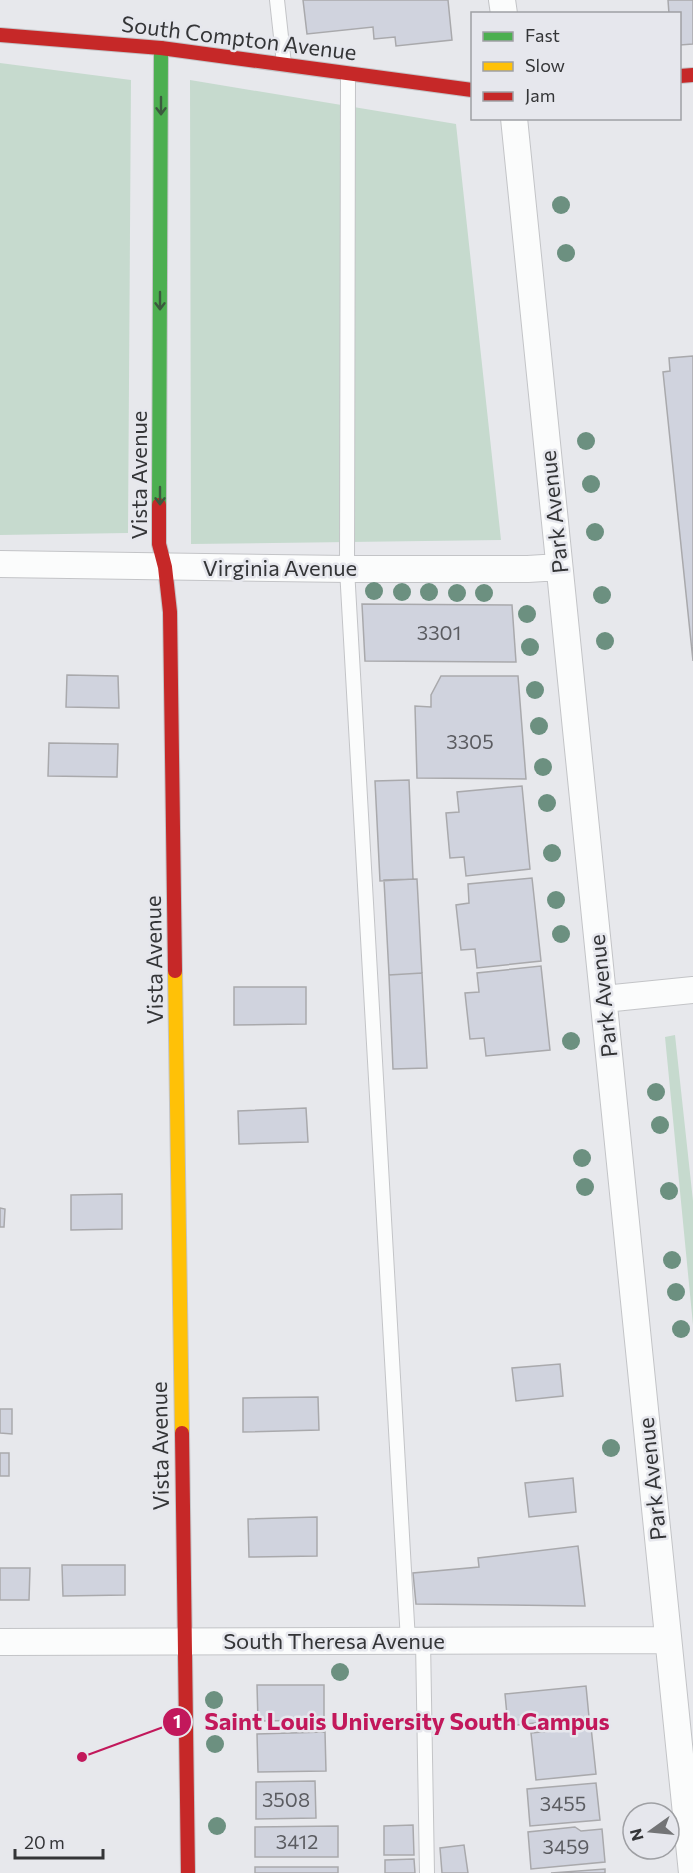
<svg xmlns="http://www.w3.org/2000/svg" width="693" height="1873" viewBox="0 0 693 1873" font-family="Commissioner,sans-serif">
<rect width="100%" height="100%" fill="#e7e8ec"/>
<path fill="#c6dace" d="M 0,63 L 131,80 L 128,533 L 0,535 Z
M 190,80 L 456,124 L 501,540 L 191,544 Z
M 675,1035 L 693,1201 L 693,1325 L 665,1037 Z"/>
<path fill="#d0d3de" stroke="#a9a9ac" stroke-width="1.5" d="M 303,0 L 448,0 L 452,40 L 396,46 L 395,37 L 374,39 L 373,27 L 307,34 Z
M 668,0 L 693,0 L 693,44 L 680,45 L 680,14 L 669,14 Z
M 693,356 L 693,661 L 663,372 L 670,371 L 669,358 Z
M 362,604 L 512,605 L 516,662 L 365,661 Z
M 67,675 L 118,676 L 119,708 L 66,707 Z
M 441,676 L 518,676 L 526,779 L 417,778 L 415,706 L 431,707 L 431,695 Z
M 49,743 L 118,744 L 117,777 L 48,776 Z
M 409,780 L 413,879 L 380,881 L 375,781 Z
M 522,786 L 530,869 L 466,876 L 464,857 L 450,858 L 446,813 L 459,812 L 457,792 Z
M 532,878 L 541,961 L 477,968 L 475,949 L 461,950 L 456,905 L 469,903 L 468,884 Z
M 417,879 L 422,973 L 389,975 L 384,880 Z
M 541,966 L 550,1050 L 486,1056 L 484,1038 L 470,1039 L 465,993 L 479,992 L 477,973 Z
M 422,973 L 427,1068 L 393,1069 L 389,975 Z
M 234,987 L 306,987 L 306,1024 L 234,1025 Z
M 306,1108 L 308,1142 L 239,1144 L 238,1111 Z
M 122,1194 L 122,1229 L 71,1230 L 71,1195 Z
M 0,1208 L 5,1209 L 4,1227 L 0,1227 Z
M 560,1364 L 563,1396 L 516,1401 L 512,1368 Z
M 318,1397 L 319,1430 L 243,1432 L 243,1398 Z
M 0,1409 L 12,1409 L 12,1434 L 0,1433 Z
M 0,1453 L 9,1453 L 9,1476 L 0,1476 Z
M 573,1478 L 576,1512 L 529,1517 L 525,1483 Z
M 317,1517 L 317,1556 L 249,1557 L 248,1519 Z
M 578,1546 L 585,1606 L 416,1604 L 413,1573 L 479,1567 L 478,1558 Z
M 62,1565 L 125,1565 L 125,1595 L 63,1596 Z
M 0,1568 L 30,1568 L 29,1600 L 0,1600 Z
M 257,1685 L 324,1685 L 324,1720 L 258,1721 Z
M 586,1686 L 589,1717 L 508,1726 L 505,1694 Z
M 591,1727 L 596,1774 L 536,1780 L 531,1733 Z
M 325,1732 L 326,1771 L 258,1772 L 257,1734 Z
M 315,1781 L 316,1818 L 256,1819 L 256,1782 Z
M 596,1783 L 600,1820 L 530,1826 L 527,1789 Z
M 413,1825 L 414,1855 L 384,1855 L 384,1826 Z
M 338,1826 L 338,1857 L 255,1857 L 255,1827 Z
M 575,1827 L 581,1831 L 602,1829 L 605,1862 L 531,1869 L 528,1832 Z
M 464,1845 L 468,1873 L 442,1873 L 440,1848 Z
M 414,1859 L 415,1873 L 385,1873 L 385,1860 Z
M 255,1867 L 338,1867 L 338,1873 L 255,1873 Z
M 605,1869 L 605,1873 L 551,1873 Z"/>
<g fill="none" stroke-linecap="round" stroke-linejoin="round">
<g stroke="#c3c4c7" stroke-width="16">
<path id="lane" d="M 277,0 L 284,64
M 348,74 L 347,569 L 408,1641
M 423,1641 L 427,1873"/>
</g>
<g stroke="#c3c4c7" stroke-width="28">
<path id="street" d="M 502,0 L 504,14
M 514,118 L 692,1873
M 0,564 L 347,569 L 528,569 L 559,567
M 604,999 L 693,990
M 0,1642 L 668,1640"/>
</g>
<g stroke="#c3c4c7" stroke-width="16">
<path id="fast" d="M 159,505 L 161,48"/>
</g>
<g stroke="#c3c4c7" stroke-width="16">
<path id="slow" d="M 175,971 L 182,1433"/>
</g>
<g stroke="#c3c4c7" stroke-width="16">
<path id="jam" d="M 0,35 L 161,48 L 472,90
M 680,76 L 693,75
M 159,505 L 159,544 L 165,567 L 170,612 L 175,971
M 182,1433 L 188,1873"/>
</g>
<use href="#lane" stroke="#fbfcfc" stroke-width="14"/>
<use href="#street" stroke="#fbfcfc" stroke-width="26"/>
<use href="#fast" stroke="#4caf50" stroke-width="14"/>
<use href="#slow" stroke="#ffc107" stroke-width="14"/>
<use href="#jam" stroke="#c62828" stroke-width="14"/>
</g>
<g fill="#6c9080">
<circle cx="561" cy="205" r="9"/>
<circle cx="566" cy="253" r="9"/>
<circle cx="586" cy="441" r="9"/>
<circle cx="591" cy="484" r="9"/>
<circle cx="595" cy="532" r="9"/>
<circle cx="374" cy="591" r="9"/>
<circle cx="402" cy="592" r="9"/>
<circle cx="429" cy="592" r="9"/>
<circle cx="457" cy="593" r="9"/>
<circle cx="484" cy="593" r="9"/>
<circle cx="602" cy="595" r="9"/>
<circle cx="527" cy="614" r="9"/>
<circle cx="605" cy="641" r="9"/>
<circle cx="530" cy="647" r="9"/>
<circle cx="535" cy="690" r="9"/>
<circle cx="539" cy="726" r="9"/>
<circle cx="543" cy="767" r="9"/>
<circle cx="547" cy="803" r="9"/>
<circle cx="552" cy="853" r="9"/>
<circle cx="556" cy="900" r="9"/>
<circle cx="561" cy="934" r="9"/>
<circle cx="571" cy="1041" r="9"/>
<circle cx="656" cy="1092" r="9"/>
<circle cx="660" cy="1125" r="9"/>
<circle cx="582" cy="1158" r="9"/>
<circle cx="585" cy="1187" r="9"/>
<circle cx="669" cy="1191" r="9"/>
<circle cx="672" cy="1260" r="9"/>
<circle cx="676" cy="1292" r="9"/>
<circle cx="681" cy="1329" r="9"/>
<circle cx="611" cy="1448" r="9"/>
<circle cx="340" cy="1672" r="9"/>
<circle cx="214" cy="1700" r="9"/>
<circle cx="215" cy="1744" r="9"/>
<circle cx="217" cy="1826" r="9"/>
</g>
<defs><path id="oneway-shaft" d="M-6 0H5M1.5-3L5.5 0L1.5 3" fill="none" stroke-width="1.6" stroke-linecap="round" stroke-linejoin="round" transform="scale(1.5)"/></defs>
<g stroke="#3b5a3e">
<use href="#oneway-shaft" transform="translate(161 106) rotate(90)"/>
<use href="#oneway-shaft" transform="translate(160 301) rotate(90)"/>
<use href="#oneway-shaft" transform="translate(160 496) rotate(90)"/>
</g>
<g text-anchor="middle" stroke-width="5" stroke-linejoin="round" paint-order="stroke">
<g font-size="20" fill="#5b5c61">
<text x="439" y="640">3301</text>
<text x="470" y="749">3305</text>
<text x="286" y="1807">3508</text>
<text x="563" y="1811">3455</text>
<text x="297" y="1849">3412</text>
<text x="566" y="1854">3459</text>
</g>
<g font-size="22" fill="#343537" stroke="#e6e7ed">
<text transform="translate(239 38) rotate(7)" y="8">South Compton Avenue</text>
<text transform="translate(139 475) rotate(-90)" y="8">Vista Avenue</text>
<text transform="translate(554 512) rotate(-96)" y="8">Park Avenue</text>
<text x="280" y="576">Virginia Avenue</text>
<text transform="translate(154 960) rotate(-91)" y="8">Vista Avenue</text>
<text transform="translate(603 996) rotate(-96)" y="8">Park Avenue</text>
<text transform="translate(160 1446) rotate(-91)" y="8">Vista Avenue</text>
<text transform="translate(652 1479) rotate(-96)" y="8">Park Avenue</text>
<text x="334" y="1649">South Theresa Avenue</text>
</g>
</g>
<path fill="none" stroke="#c2185b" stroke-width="2" d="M82 1757L177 1722"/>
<g fill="#c2185b" stroke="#e6e7ed" stroke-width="2">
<circle cx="82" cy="1757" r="6"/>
<circle cx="177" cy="1722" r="15"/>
</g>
<g font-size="18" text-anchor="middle" font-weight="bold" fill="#fff">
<text x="177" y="1728">1</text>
</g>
<g font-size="24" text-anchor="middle" font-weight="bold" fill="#c2185b" stroke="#e6e7ed" stroke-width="5" stroke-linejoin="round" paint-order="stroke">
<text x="407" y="1730">Saint Louis University South Campus</text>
</g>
<rect x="471" y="12" width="210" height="108" fill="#e6e7ed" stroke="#9fa0a4" stroke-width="1.5"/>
<rect x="483" y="32" width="30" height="9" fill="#4caf50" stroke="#9fa0a4" stroke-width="1.5"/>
<text x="525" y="42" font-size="18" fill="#343537">Fast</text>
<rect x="483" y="62" width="30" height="9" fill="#ffc107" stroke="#9fa0a4" stroke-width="1.5"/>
<text x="525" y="72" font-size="18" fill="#343537">Slow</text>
<rect x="483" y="92" width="30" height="9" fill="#c62828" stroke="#9fa0a4" stroke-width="1.5"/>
<text x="525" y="102" font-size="18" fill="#343537">Jam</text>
<g transform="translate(651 1831) rotate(255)"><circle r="28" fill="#e6e7ed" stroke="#9fa0a4" stroke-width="1.5"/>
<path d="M0-4.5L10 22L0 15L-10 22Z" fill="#737476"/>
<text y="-9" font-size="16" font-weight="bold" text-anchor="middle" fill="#343537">N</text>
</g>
<path d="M15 1849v9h88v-9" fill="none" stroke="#343537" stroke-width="3"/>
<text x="24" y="1849" font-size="18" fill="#343537" stroke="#e6e7ed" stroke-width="4.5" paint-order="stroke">20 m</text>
</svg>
